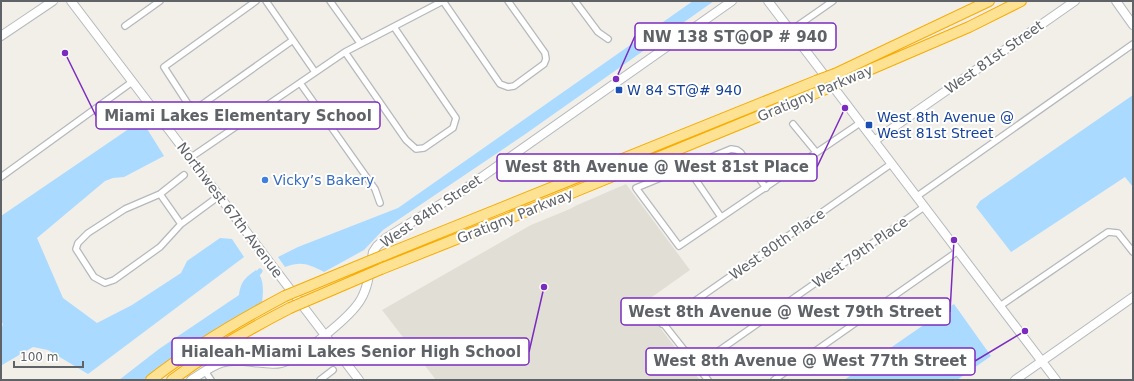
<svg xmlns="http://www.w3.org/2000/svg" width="1134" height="381" viewBox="0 0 1134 381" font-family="'DejaVu Sans',sans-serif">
<rect width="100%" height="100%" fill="#f1efe8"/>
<path fill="#e1ded6" d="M 626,184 L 690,270 L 642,304 L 700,380 L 436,380 L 382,310 L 531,225 L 570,209 L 575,206 Z"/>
<path fill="#aadaff" d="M 693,1 L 714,1 L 524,135 L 383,230 L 364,250 L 324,272 C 308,264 302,261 285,267 L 278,257 L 298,247 L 398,208 Z
M 1133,95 L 1133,187 L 1125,177 L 1011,252 L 976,207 L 980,201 Z
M 136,124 L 144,124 L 164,156 L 124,177 L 113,178 L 105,181 L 37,238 L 63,298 L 97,323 L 132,305 L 181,273 L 187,261 L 220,238 L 232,239 L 244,257 L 88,374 L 48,350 L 33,347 L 2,365 L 1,369 L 1,330 L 3,324 L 1,321 L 1,216 Z
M 256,270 C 265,280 263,291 262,304 L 166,363 L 143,380 L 119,380 L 159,349 L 239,295 C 241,281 245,278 256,270 Z
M 954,304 L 991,356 L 957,380 L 844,380 Z"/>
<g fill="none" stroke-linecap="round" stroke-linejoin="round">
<path stroke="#aadaff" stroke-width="5" d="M 254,278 L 260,271"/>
<g stroke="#b5b8bc" stroke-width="8">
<path id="street" d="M 256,1 L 164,67 L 188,104 L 194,107 L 200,106 L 293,40
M 266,1 L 315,72
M 330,1 L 360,43
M 443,1 L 500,84 L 508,87 L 514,86 L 544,64 L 546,59 L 545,53 L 508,1
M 575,1 L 598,32 L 608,39
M 125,26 L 160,1
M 790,31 L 833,1
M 345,52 L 406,140 L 416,149 L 424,148 L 453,128 L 456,118 L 394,27
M 300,83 L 375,189 L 380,203
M 793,124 L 816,152
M 190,158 L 345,52 L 443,1
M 687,167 L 721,217
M 184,175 L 160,194 L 125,209 L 88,233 L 78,243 L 76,249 L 94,277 L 105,283 L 114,280 L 160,247 L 181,224 L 219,196
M 1,177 L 132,82
M 766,188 L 741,153 L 737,150 L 731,149 L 636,188 L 679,246 L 860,123
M 160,194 L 181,224
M 916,197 L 1133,44
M 647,303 L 708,380
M 1000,306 L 1108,232 L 1118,233 L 1133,252
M 662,324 L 891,164
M 697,366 L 924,207
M 205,371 L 211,380
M 320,380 L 333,370
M 774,380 L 958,251"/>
</g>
<g stroke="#b6babf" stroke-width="10">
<path id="secondary" d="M 71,1 L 359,380
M 768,1 L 1056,380
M 1116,1 L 1133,25
M 1,36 L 53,1
M 874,141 L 1075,1
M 191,380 C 217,363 222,358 253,362 C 262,363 272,365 281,363 C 299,359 352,316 361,299 C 369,286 370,267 373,252 L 377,246 L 386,238 L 462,191 L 732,1
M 1015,380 L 1133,297"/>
</g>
<g stroke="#f9ab00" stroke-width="12">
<path id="highway" d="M 835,74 L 989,1
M 841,82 L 969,27 L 1021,1
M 382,256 L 816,81
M 381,269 L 547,203 L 823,90
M 151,380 C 193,347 238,321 285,296
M 172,380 C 209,352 249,329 290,308"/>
</g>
<use href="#street" stroke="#fff" stroke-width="5.5"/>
<use href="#secondary" stroke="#fff" stroke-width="8"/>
<use href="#highway" stroke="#fde293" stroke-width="10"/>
<g stroke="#f9ab00" stroke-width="12" stroke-linecap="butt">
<path id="highway-bridge" d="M 816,81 L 835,74
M 823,90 L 841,82
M 285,296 L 382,256
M 290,308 L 381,269"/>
</g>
<use href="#highway-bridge" stroke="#fde293" stroke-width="10"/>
</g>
<g fill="#1a4fb4" stroke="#fff" stroke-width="1.5">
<rect x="615" y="86" width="8" height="8" rx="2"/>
<rect x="865" y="121" width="8" height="8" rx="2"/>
</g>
<circle fill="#3f7fe0" stroke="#fff" stroke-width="1.5" cx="265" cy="180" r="4"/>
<g text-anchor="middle" stroke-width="4" stroke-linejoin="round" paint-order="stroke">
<g font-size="14" fill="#5f6368" stroke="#fff">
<text transform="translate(994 57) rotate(-35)" y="5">West 81st Street</text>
<text transform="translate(815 93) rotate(-23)" y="5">Gratigny Parkway</text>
<text transform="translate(230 210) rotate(53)" y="5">Northwest 67th Avenue</text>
<text transform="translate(431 211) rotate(-34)" y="5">West 84th Street</text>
<text transform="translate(515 216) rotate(-22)" y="5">Gratigny Parkway</text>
<text transform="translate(777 244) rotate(-35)" y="5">West 80th Place</text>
<text transform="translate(860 252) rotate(-35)" y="5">West 79th Place</text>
</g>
<g font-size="14" fill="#164399" stroke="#fff" text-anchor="start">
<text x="627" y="95">W 84 ST@# 940</text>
<text x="877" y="122">West 8th Avenue @<tspan x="877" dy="16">West 81st Street</tspan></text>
</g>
<g font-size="14" fill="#366cbe" stroke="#fff" text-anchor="start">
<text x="273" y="185">Vicky’s Bakery</text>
</g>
</g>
<path fill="none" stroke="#7b2cbf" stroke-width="1.5" d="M616 79L635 36M65 53L96 116M845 108L817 167M954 240L950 312M544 287L529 352M1025 331L975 361"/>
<g fill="#7b2cbf" stroke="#fff" stroke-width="1.5">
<circle cx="616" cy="79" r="4"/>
<circle cx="65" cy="53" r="4"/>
<circle cx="845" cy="108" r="4"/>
<circle cx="954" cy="240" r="4"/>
<circle cx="544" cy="287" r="4"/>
<circle cx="1025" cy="331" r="4"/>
</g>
<g fill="#fff" stroke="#7b2cbf" stroke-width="1.5">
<rect x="635" y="23" width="201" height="27" rx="4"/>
<rect x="96" y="102" width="284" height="27" rx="4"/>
<rect x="497" y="154" width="320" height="27" rx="4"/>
<rect x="621" y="298" width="329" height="27" rx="4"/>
<rect x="172" y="338" width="357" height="27" rx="4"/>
<rect x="646" y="348" width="329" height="27" rx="4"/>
</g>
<g font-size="15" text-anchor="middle" font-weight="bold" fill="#5f6368">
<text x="735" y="42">NW 138 ST@OP # 940</text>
<text x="238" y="121">Miami Lakes Elementary School</text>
<text x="657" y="172">West 8th Avenue @ West 81st Place</text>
<text x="785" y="317">West 8th Avenue @ West 79th Street</text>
<text x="351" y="357">Hialeah-Miami Lakes Senior High School</text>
<text x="810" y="366">West 8th Avenue @ West 77th Street</text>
</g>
<rect width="1134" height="381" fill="none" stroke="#5f6368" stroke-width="4"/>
<path d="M14 361v6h69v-6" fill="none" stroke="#5f6368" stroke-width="2"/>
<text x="20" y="361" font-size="12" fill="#5f6368" stroke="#ffffff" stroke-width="3" paint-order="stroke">100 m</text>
</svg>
